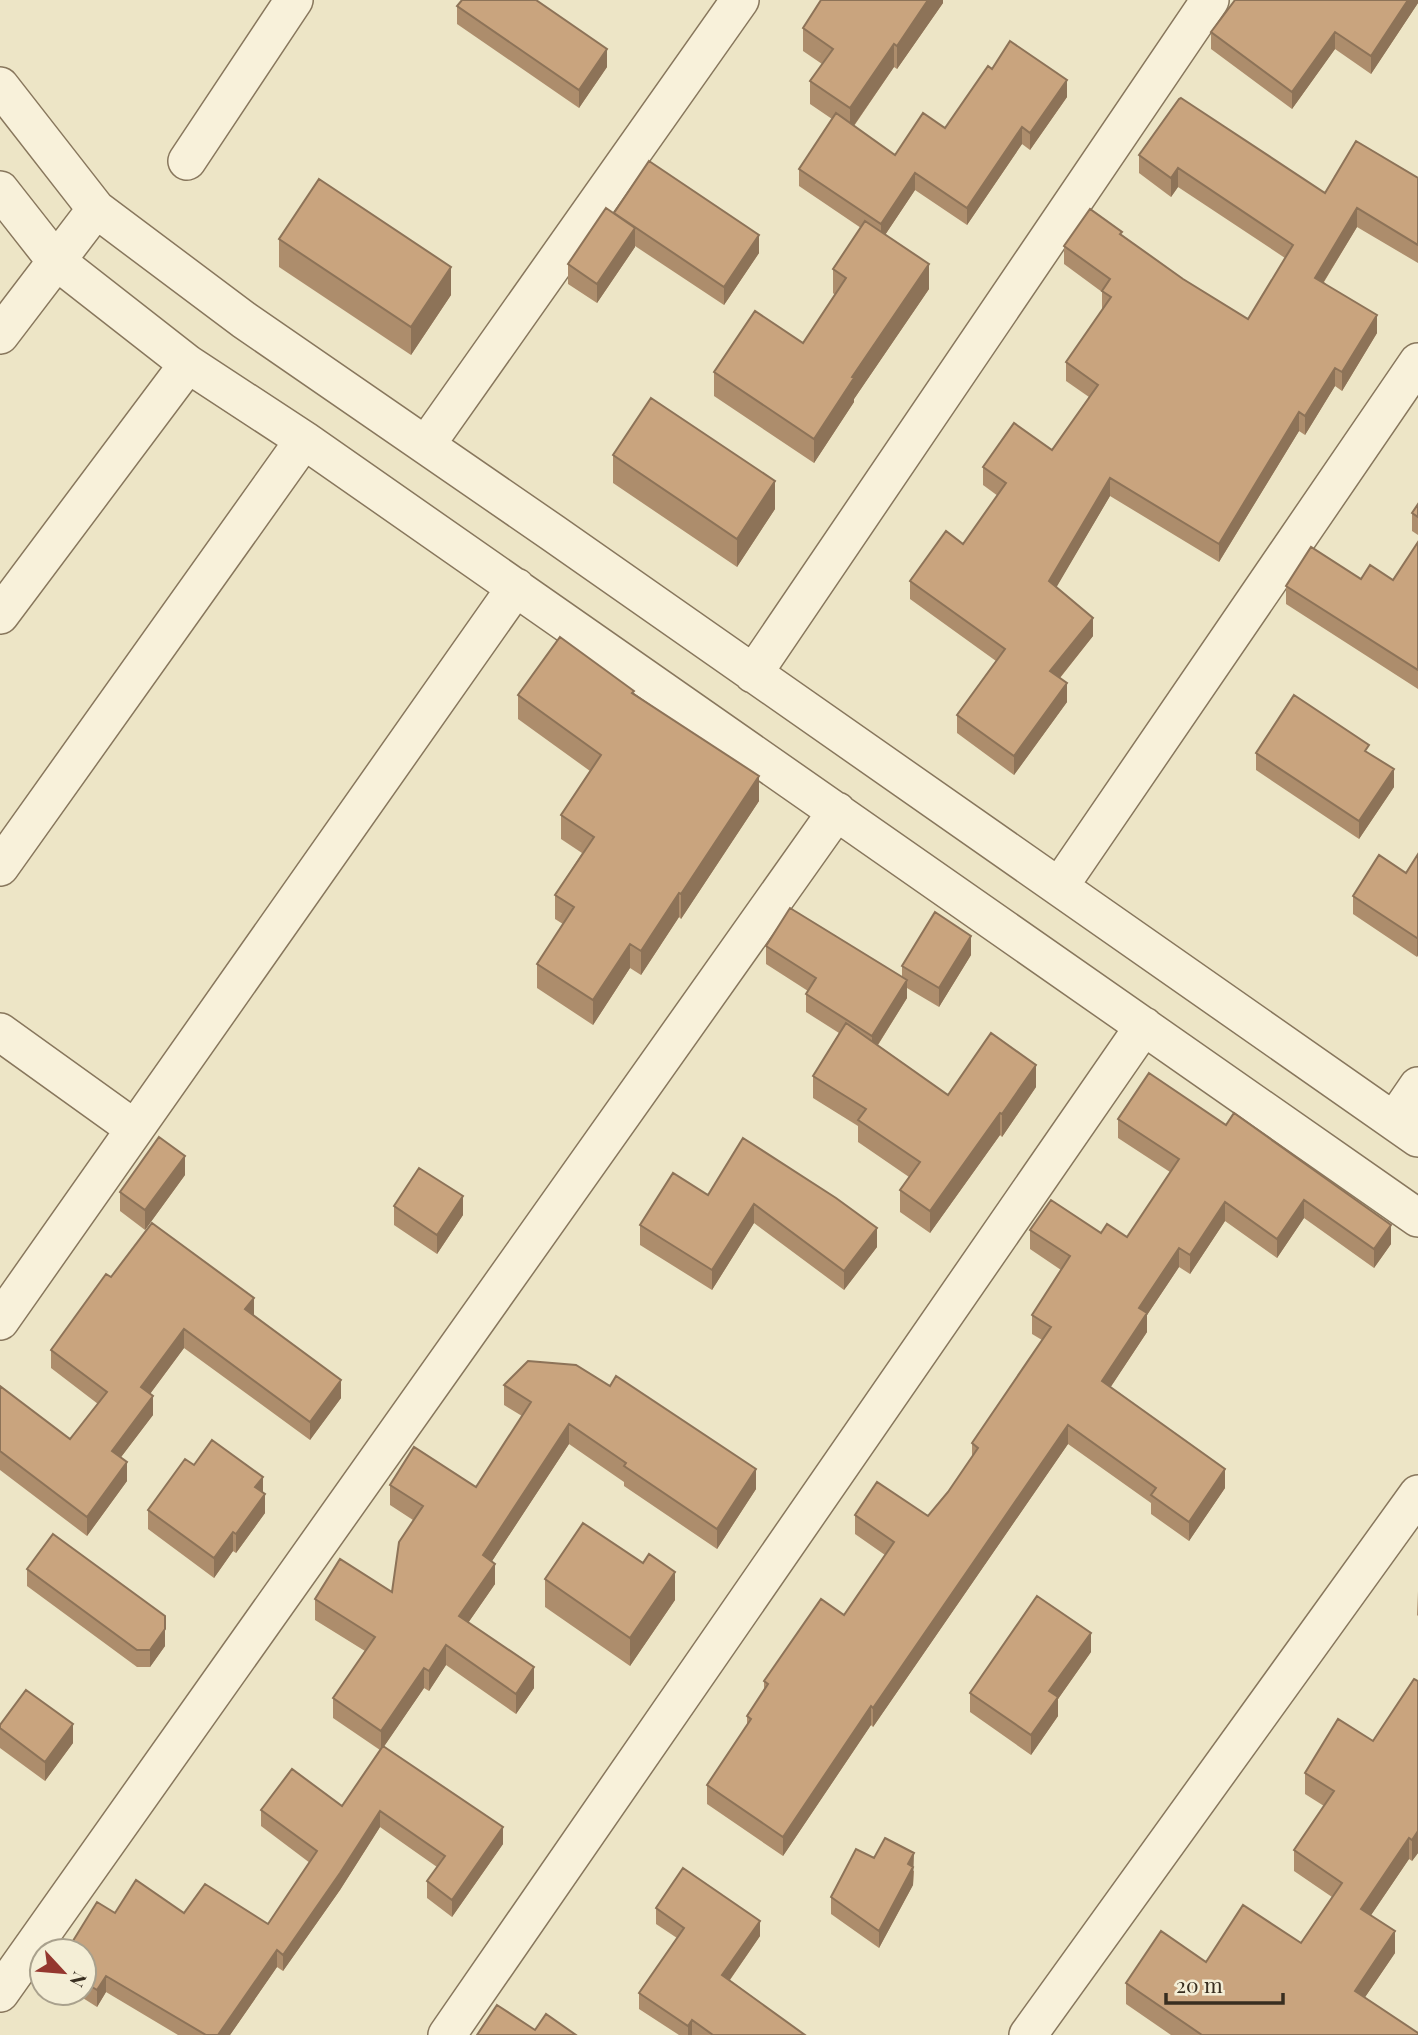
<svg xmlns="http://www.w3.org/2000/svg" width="1418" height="2035" viewBox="0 0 1418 2035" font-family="'Playfair Display',serif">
<rect width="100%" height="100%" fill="#ede5c6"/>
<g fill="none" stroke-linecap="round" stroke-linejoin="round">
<g stroke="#88775d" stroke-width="40">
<path id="street" d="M 0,86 L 96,209 L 244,320 L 553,533 L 1418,1138
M 187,161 L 294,0
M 0,190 L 55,260 L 188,364 L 304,440 L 1418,1218
M 0,335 L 96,209
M 426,445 L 740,0
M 0,615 L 188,364
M 753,674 L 1210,0
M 0,867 L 304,440
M 1059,887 L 1418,362
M 0,1032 L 135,1129
M 1394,1121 L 1418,1086
M 0,1321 L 516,587
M 0,1993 L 837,811
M 447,2035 L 1144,1026
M 1028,2035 L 1418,1494"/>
</g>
<use href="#street" stroke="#f8f1da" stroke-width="37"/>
</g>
<path fill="#ad8d6c" d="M 943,0 L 943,3 L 897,69 L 894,67 L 854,126 L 895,155 L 945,128 L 992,69 L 1067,97 L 1030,150 L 1022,144 L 967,225 L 915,190 L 885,235 L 929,289 L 854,399 L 854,402 L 814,463 L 714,396 L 714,372 L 803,343 L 835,295 L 833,293 L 833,269 L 861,228 L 799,186 L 799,169 L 832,119 L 810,104 L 810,81 L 822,64 L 803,51 L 803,28 Z
M 1418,0 L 1418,3 L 1371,74 L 1335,49 L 1292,109 L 1211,49 L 1211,32 Z
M 457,6 L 607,67 L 579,108 L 457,24 Z
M 1139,155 L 1325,193 L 1418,178 L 1418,263 L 1357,227 L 1324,282 L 1377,333 L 1342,391 L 1335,386 L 1305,435 L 1299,431 L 1219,562 L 1110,496 L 1056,587 L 1093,636 L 1060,678 L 1067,702 L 1014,775 L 957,733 L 957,715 L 996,661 L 910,599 L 910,581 L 963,544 L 998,496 L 983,485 L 983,467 L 1052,450 L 1089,397 L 1066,381 L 1066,362 L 1102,310 L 1102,292 L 1064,264 L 1064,246 L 1122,235 L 1183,279 L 1248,319 L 1285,258 L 1178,187 L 1171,197 L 1139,173 Z
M 614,213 L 759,253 L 724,305 L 635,246 L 635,247 L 597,303 L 568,284 L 568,264 Z
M 279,239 L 451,295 L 411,355 L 279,267 Z
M 613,455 L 775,509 L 737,567 L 613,483 Z
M 1418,504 L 1418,535 L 1412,531 L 1412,513 Z
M 1418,542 L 1418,689 L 1286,604 L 1286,586 L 1361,579 L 1393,580 Z
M 518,695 L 634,695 L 759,801 L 681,919 L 679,917 L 641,975 L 630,968 L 593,1025 L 537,988 L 537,964 L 563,924 L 555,919 L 555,895 L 582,853 L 561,839 L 561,815 L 590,771 L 518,719 Z
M 1256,753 L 1369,753 L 1394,787 L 1359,839 L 1256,770 Z
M 1418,854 L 1418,955 L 1417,957 L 1353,914 L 1353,896 L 1406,873 Z
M 766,946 L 902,977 L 902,966 L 971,955 L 939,1007 L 907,988 L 907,998 L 878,1045 L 948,1095 L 1036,1087 L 1002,1137 L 1000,1135 L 930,1233 L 900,1212 L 900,1190 L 909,1177 L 858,1142 L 858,1126 L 813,1098 L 813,1076 L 839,1033 L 806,1012 L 806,994 L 808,991 L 766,964 Z
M 1149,1073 L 1391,1244 L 1374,1268 L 1304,1218 L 1277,1258 L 1225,1221 L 1190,1274 L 1179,1267 L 1147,1315 L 1147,1332 L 1110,1388 L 1225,1488 L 1189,1541 L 1151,1514 L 1151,1503 L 1068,1444 L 873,1727 L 871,1725 L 783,1856 L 707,1804 L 707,1785 L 747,1726 L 747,1716 L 764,1690 L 764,1681 L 844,1615 L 885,1555 L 855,1534 L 855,1515 L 928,1516 L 948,1492 L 972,1457 L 972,1443 L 1042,1340 L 1032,1334 L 1032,1315 L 1061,1270 L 1030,1249 L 1030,1230 L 1101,1233 L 1127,1237 L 1170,1172 L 1118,1138 L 1118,1119 Z
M 185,1175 L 145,1230 L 120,1211 L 120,1192 Z
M 708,1195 L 836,1198 L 877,1247 L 844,1290 L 754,1223 L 712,1290 L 640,1245 L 640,1225 Z
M 394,1206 L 463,1215 L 437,1254 L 394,1225 Z
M 111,1277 L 254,1316 L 341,1398 L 310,1440 L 184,1348 L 150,1394 L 153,1415 L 121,1457 L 127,1481 L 87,1536 L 0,1470 L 0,1386 L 70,1439 L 98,1404 L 51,1368 L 51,1350 Z
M 504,1385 L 756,1489 L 717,1549 L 624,1486 L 624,1482 L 569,1444 L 492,1561 L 495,1584 L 468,1623 L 534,1688 L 516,1714 L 446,1665 L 429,1691 L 424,1688 L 384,1746 L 503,1844 L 452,1917 L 427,1898 L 427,1881 L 437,1867 L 380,1827 L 340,1890 L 283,1971 L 277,1967 L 230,2035 L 178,2035 L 106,1992 L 97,2007 L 75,1993 L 84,1993 L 84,1951 L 71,1951 L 71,1944 L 115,1913 L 184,1913 L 268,1924 L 310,1863 L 261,1826 L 261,1810 L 342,1806 L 380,1750 L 333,1718 L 333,1698 L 365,1651 L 315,1620 L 315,1599 L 392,1592 L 413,1520 L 390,1505 L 390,1485 L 476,1487 L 522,1416 L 504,1405 Z
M 194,1465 L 263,1492 L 265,1513 L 236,1553 L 233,1551 L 214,1578 L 148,1529 L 148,1510 Z
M 643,1563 L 675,1600 L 630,1666 L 545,1607 L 545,1579 Z
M 27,1569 L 165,1646 L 150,1667 L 137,1667 L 27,1586 Z
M 1418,1591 L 1418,1616 L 1417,1615 Z
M 1091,1652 L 1058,1699 L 1058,1716 L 1031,1755 L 970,1712 L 970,1693 Z
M 1418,1681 L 1418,1853 L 1412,1861 L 1409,1859 L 1371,1915 L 1395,1953 L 1365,1997 L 1418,2035 L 1171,2035 L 1126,2004 L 1126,1983 L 1206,1962 L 1301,1943 L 1332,1897 L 1294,1871 L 1294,1850 L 1324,1806 L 1305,1794 L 1305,1773 L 1373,1741 Z
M 0,1725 L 73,1743 L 45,1781 L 0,1748 Z
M 874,1858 L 914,1871 L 913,1885 L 879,1948 L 831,1914 L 831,1897 Z
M 656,1908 L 760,1936 L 730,1980 L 805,2035 L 679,2035 L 639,2009 L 639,1993 L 677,1938 L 656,1924 Z"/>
<path fill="#8d7358" d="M 928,0 L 943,0 L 943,3 L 897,69 L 897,46 Z
M 1408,0 L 1418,0 L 1418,3 L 1371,74 L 1371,56 Z
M 1335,32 L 1335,49 L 1292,109 L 1292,92 Z
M 894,44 L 894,67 L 850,131 L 850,108 Z
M 607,49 L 607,67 L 579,108 L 579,90 Z
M 1067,80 L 1067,97 L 1030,150 L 1030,133 Z
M 1022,127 L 1022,144 L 967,225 L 967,208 Z
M 1178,168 L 1178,187 L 1171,197 L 1171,178 Z
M 915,173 L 915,190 L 881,241 L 881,224 Z
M 1357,208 L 1357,227 L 1315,296 L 1315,278 Z
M 635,228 L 635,247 L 597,303 L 597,284 Z
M 759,235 L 759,253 L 724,305 L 724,287 Z
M 929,264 L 929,289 L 854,399 L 854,402 L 814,463 L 814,439 L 852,377 Z
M 451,267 L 451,295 L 411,355 L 411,327 Z
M 1377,315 L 1377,333 L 1342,391 L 1342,372 Z
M 1335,368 L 1335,386 L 1305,435 L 1305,416 Z
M 1299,412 L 1299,431 L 1219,562 L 1219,544 Z
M 1110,478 L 1110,496 L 1049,600 L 1049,581 Z
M 775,481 L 775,509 L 737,567 L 737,539 Z
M 1093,618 L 1093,636 L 1050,690 L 1050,671 Z
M 1067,683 L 1067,702 L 1014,775 L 1014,756 Z
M 1394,769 L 1394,787 L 1359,839 L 1359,821 Z
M 759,776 L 759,801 L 681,919 L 681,894 Z
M 679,893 L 679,917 L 641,975 L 641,951 Z
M 971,936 L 971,955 L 939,1007 L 939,988 Z
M 1418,937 L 1418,955 L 1417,957 L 1417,938 Z
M 630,944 L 630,968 L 593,1025 L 593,1000 Z
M 907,980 L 907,998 L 872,1054 L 872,1036 Z
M 1036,1065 L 1036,1087 L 1002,1137 L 1002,1114 Z
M 1000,1113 L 1000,1135 L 930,1233 L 930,1211 Z
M 185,1156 L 185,1175 L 145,1230 L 145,1210 Z
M 463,1196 L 463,1215 L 437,1254 L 437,1235 Z
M 1304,1200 L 1304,1218 L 1277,1258 L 1277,1239 Z
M 1225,1202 L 1225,1221 L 1190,1274 L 1190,1255 Z
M 754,1204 L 754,1223 L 712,1290 L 712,1270 Z
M 1391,1225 L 1391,1244 L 1374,1268 L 1374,1249 Z
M 877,1228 L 877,1247 L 844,1290 L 844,1271 Z
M 1179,1248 L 1179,1267 L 1147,1315 L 1147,1332 L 1102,1400 L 1102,1381 L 1139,1308 Z
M 254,1298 L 254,1316 L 245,1309 Z
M 184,1329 L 184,1348 L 141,1406 L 141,1387 Z
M 341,1380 L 341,1398 L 310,1440 L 310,1422 Z
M 153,1396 L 153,1415 L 112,1469 L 112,1451 Z
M 569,1424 L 569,1444 L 483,1575 L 483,1555 Z
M 1068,1425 L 1068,1444 L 873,1727 L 873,1708 Z
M 127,1462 L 127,1481 L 87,1536 L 87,1517 Z
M 756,1469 L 756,1489 L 717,1549 L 717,1529 Z
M 1225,1469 L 1225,1488 L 1189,1541 L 1189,1522 Z
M 263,1477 L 263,1496 L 255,1487 Z
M 265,1494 L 265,1513 L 236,1553 L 236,1534 Z
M 233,1532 L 233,1551 L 214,1578 L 214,1558 Z
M 495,1564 L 495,1584 L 459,1636 L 459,1616 Z
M 675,1572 L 675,1600 L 630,1666 L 630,1638 Z
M 165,1629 L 165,1646 L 150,1667 L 150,1650 Z
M 1091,1633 L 1091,1652 L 1058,1699 L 1058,1716 L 1031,1755 L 1031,1735 L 1049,1691 Z
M 446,1645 L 446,1665 L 429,1691 L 429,1671 Z
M 534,1667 L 534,1688 L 516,1714 L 516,1694 Z
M 424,1668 L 424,1688 L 381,1751 L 381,1731 Z
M 871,1706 L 871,1725 L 783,1856 L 783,1837 Z
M 73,1724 L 73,1743 L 45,1781 L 45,1762 Z
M 380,1811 L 380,1827 L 340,1890 L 283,1971 L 283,1955 Z
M 503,1827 L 503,1844 L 452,1917 L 452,1900 Z
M 1418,1831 L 1418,1853 L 1412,1861 L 1412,1840 Z
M 1409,1838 L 1409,1859 L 1361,1930 L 1361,1909 Z
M 914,1853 L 913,1885 L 879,1948 L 879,1931 L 908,1864 Z
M 760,1921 L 760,1936 L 722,1991 L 722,1975 Z
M 1395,1931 L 1395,1953 L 1355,2012 L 1355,1991 Z
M 277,1950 L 277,1967 L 230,2035 L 218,2035 Z
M 106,1976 L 106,1992 L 97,2007 L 97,1990 Z
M 692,2020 L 692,2035 L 688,2035 L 688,2026 Z"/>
<path fill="#c9a47e" stroke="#8d7358" stroke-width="2" d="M 462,0 L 536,0 L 607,49 L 579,90 L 457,6 Z
M 821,0 L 928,0 L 897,46 L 894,44 L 850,108 L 810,81 L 833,49 L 803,28 Z
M 1235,0 L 1408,0 L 1371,56 L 1335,32 L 1292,92 L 1211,32 Z
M 1010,41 L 1067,80 L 1030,133 L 1022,127 L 967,208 L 915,173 L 881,224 L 799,169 L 836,113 L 895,155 L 923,113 L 945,128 L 988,66 L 992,69 Z
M 1181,98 L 1325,193 L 1356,141 L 1418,178 L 1418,245 L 1357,208 L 1315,278 L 1377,315 L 1342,372 L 1335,368 L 1305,416 L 1299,412 L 1219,544 L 1110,478 L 1049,581 L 1093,618 L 1050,671 L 1067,683 L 1014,756 L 957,715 L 1005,649 L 910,581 L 946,531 L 963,544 L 1006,483 L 983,467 L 1014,423 L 1052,450 L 1098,385 L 1066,362 L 1111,297 L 1102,291 L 1110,279 L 1064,246 L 1090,209 L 1122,232 L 1120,234 L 1183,279 L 1248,319 L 1293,245 L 1178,168 L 1171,178 L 1139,155 L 1179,99 Z
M 649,161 L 759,235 L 724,287 L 614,213 Z
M 319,179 L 451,267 L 411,327 L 279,239 Z
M 606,208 L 635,228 L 597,284 L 568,264 Z
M 865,221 L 929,264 L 852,377 L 854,378 L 814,439 L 714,372 L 755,311 L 803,343 L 846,278 L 833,269 Z
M 651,398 L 775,481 L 737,539 L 613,455 Z
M 1418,504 L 1418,517 L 1412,513 Z
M 1418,542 L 1418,670 L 1286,586 L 1311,547 L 1361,579 L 1370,565 L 1393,580 Z
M 560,637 L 634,691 L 632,693 L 759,776 L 681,894 L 679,893 L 641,951 L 630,944 L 593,1000 L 537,964 L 574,907 L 555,895 L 594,837 L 561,815 L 601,755 L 518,695 Z
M 1294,695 L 1369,745 L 1365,751 L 1394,769 L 1359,821 L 1256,753 Z
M 1418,854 L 1418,937 L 1417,938 L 1353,896 L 1379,855 L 1406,873 Z
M 790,908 L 907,980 L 872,1036 L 806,994 L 816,978 L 766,946 Z
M 935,912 L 971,936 L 939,988 L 902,966 Z
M 846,1023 L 948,1095 L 991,1033 L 1036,1065 L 1002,1114 L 1000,1113 L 930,1211 L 900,1190 L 920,1162 L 858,1120 L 866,1109 L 813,1076 Z
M 1149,1073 L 1226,1125 L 1234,1113 L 1391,1225 L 1374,1249 L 1304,1200 L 1277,1239 L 1225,1202 L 1190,1255 L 1179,1248 L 1139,1308 L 1147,1313 L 1102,1381 L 1225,1469 L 1189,1522 L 1151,1495 L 1156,1488 L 1068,1425 L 873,1708 L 871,1706 L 783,1837 L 707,1785 L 751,1719 L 747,1716 L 768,1684 L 764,1681 L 821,1599 L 844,1615 L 894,1542 L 855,1515 L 877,1482 L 928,1516 L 948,1492 L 978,1448 L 972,1443 L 1051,1327 L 1032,1315 L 1070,1256 L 1030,1230 L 1051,1200 L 1101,1233 L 1107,1224 L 1127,1237 L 1179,1159 L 1118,1119 Z
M 159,1137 L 185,1156 L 145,1210 L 120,1192 Z
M 743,1138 L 836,1198 L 877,1228 L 844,1271 L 754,1204 L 712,1270 L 640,1225 L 673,1173 L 708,1195 Z
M 419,1168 L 463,1196 L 437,1235 L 394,1206 Z
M 152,1223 L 254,1298 L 245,1309 L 341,1380 L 310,1422 L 184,1329 L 141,1387 L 153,1396 L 112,1451 L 127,1462 L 87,1517 L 0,1451 L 0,1386 L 70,1439 L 107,1392 L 51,1350 L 106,1274 L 111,1277 Z
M 528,1361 L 576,1365 L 610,1386 L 616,1376 L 756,1469 L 717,1529 L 624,1466 L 626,1463 L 569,1424 L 483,1555 L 495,1564 L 459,1616 L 534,1667 L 516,1694 L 446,1645 L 429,1671 L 424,1668 L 381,1731 L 333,1698 L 375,1637 L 315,1599 L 340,1559 L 392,1592 L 399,1542 L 423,1506 L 390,1485 L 414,1447 L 476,1487 L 531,1402 L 504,1385 Z
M 212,1440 L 263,1477 L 255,1487 L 265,1494 L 236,1534 L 233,1532 L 214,1558 L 148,1510 L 185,1459 L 194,1465 Z
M 583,1523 L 643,1563 L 649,1554 L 675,1572 L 630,1638 L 545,1579 Z
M 53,1534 L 165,1616 L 165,1629 L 150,1650 L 137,1650 L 27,1569 Z
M 1037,1596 L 1091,1633 L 1049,1691 L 1058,1697 L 1031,1735 L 970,1693 Z
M 1414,1679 L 1418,1681 L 1418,1831 L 1412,1840 L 1409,1838 L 1361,1909 L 1395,1931 L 1355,1991 L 1418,2033 L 1418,2035 L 1202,2035 L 1126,1983 L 1161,1931 L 1206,1962 L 1243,1905 L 1301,1943 L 1342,1883 L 1294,1850 L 1334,1791 L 1305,1773 L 1338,1719 L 1373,1741 Z
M 26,1690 L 73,1724 L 45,1762 L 0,1728 L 0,1725 Z
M 383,1746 L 503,1827 L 452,1900 L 427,1881 L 445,1856 L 380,1811 L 340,1873 L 283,1955 L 277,1950 L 218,2035 L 206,2035 L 106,1976 L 97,1990 L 84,1982 L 84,1951 L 72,1951 L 75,1946 L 71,1944 L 97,1902 L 115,1913 L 136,1880 L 184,1913 L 205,1884 L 268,1924 L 317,1851 L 261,1810 L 292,1769 L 342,1806 Z
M 885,1838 L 914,1853 L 908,1864 L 913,1867 L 879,1931 L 831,1897 L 856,1849 L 874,1858 Z
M 683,1868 L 760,1921 L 722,1975 L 805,2035 L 713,2035 L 692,2020 L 688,2026 L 639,1993 L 684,1928 L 656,1908 Z
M 497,2005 L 535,2030 L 546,2014 L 576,2035 L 477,2035 Z"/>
<g transform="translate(63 1972) rotate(116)"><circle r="33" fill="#f4eed6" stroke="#a9a18d" stroke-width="2"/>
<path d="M0-5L12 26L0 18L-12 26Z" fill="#94372f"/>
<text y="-10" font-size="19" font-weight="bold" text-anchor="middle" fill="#382e20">N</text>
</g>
<path d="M1166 1993v10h117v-10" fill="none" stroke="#382e20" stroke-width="3.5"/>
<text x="1176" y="1993" font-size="21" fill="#382e20" stroke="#f4eed6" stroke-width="5" paint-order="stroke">20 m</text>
</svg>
